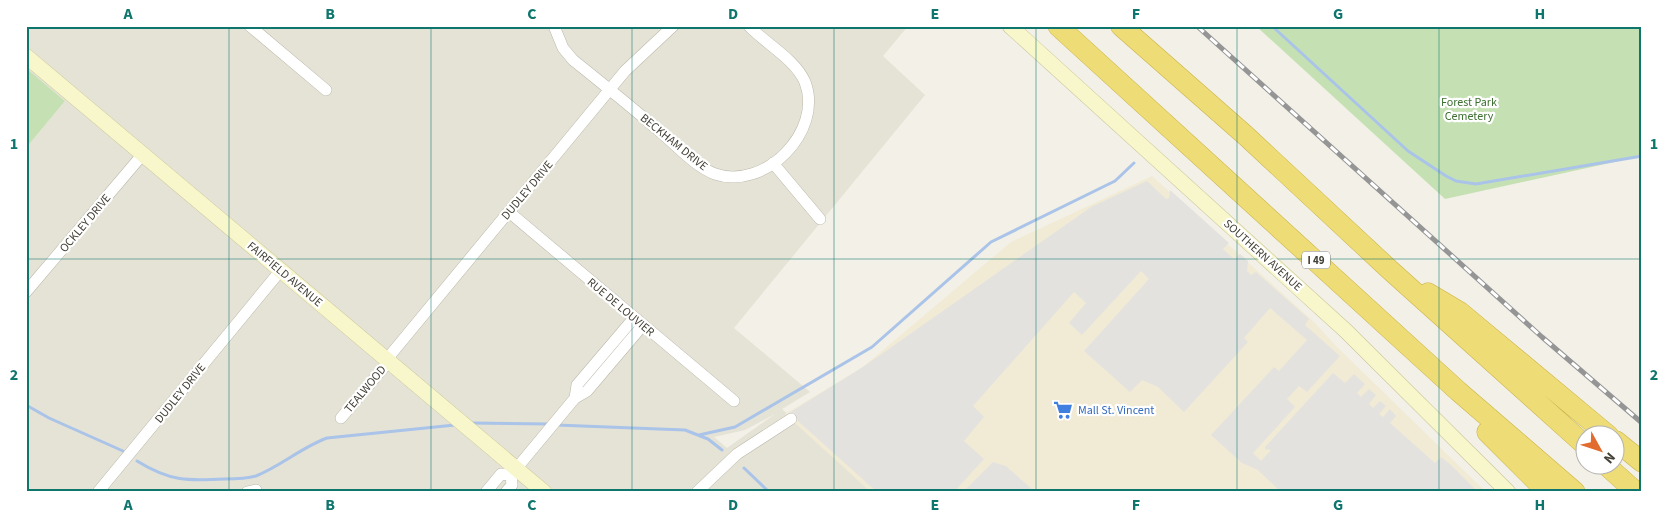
<svg xmlns="http://www.w3.org/2000/svg" width="1668" height="518" viewBox="0 0 1668 518" font-family="'Source Sans 3',sans-serif">
<rect width="100%" height="100%" fill="#f2f0e7"/>
<path fill="#e5e3d6" fill-rule="evenodd" d="M 26,26 L 908,26 L 883,56 L 925,95 L 734,328 L 810,392 L 782,409 L 871,492 L 26,492 L 26,148 L 65,101 L 26,68 ZM 775,414 L 727,448 L 714,437 L 745,430 Z"/>
<path fill="#f1ebd5" d="M 1152,176 L 1312,320 L 1337,347 L 1486,492 L 871,492 L 785,414 L 863,367 L 1011,242 Z"/>
<path fill="#c5e1b4" d="M 1256,26 L 1642,26 L 1642,156 L 1445,199 Z
M 26,68 L 65,101 L 26,148 Z"/>
<path fill="#e3e2df" d="M 1147,181 L 1166,199 L 1169,198 L 1170,190 L 1229,243 L 1223,249 L 1234,259 L 1240,254 L 1248,261 L 1247,271 L 1251,275 L 1256,272 L 1309,319 L 1305,325 L 1340,356 L 1307,392 L 1299,386 L 1287,399 L 1295,407 L 1253,453 L 1261,461 L 1271,450 L 1265,449 L 1265,447 L 1333,373 L 1345,383 L 1354,374 L 1365,384 L 1357,393 L 1361,397 L 1369,389 L 1376,395 L 1369,404 L 1373,408 L 1380,401 L 1386,406 L 1379,414 L 1383,417 L 1390,409 L 1396,416 L 1390,423 L 1435,463 L 1441,457 L 1451,465 L 1478,492 L 1281,492 L 1258,470 L 1242,463 L 1211,435 L 1274,367 L 1279,371 L 1307,340 L 1270,308 L 1244,338 L 1248,342 L 1184,412 L 1158,387 L 1142,380 L 1130,392 L 1084,351 L 1149,279 L 1141,271 L 1082,335 L 1069,323 L 1086,303 L 1074,292 L 973,406 L 984,417 L 964,441 L 984,459 L 954,492 L 877,492 L 789,413 L 863,367 L 1091,207 Z
M 993,462 L 1006,466 L 1035,492 L 963,492 Z"/>
<g fill="none" stroke-linecap="round" stroke-linejoin="round">
<path stroke="#aac3e8" stroke-width="3" d="M 1272,26 L 1408,151 L 1446,176 L 1456,181 L 1476,184 L 1642,156
M 26,405 L 49,418 L 123,451
M 471,423 L 550,424
M 556,425 L 685,430 L 708,439 L 722,450
M 699,435 L 735,427 L 872,347 L 991,242 L 1115,181 L 1134,163
M 137,461 C 171,482 188,481 225,479 C 235,479 246,479 256,476 C 281,466 302,447 327,438 L 455,425
M 744,468 L 769,492"/>
<g stroke="#bcb9ab" stroke-width="12">
<path id="street" d="M 250,26 L 326,90
M 554,26 L 563,48 L 573,60 C 603,84 634,109 664,135 C 679,148 696,167 715,174 C 764,191 824,132 805,82 C 795,59 766,44 749,26
M 773,163 L 820,219
M 509,212 L 734,401
M 26,292 L 143,154
M 387,359 L 625,71 L 673,26
M 575,398 L 577,385 L 634,318
M 341,418 L 389,361
M 98,492 L 281,270
M 247,492 L 256,490
M 486,492 L 501,474 L 511,475
M 506,492 L 512,485 L 511,475 L 516,469 L 575,398 L 587,391 L 643,325
M 697,492 L 737,454 L 791,419"/>
</g>
<g stroke="#c9c59a" stroke-width="16">
<path id="secondary" d="M 1010,26 L 1346,331 L 1508,492
M 26,56 L 544,492"/>
</g>
<g stroke="#cbb347" stroke-width="21">
<path id="highway" d="M 1058,26 L 1458,391 L 1575,492
M 1121,26 L 1245,135 L 1390,270 L 1586,446
M 1428,293 L 1460,312 L 1609,436
M 1487,432 L 1547,492
M 1616,441 L 1642,462
M 1607,466 L 1636,492"/>
</g>
<use href="#street" stroke="#fff" stroke-width="11"/>
<use href="#secondary" stroke="#f8f6cb" stroke-width="15"/>
<use href="#highway" stroke="#eedc76" stroke-width="20"/>
<g stroke="#959595" stroke-width="5">
<path id="rail" d="M 1197,26 L 1542,337 L 1642,423"/>
</g>
<use href="#rail" stroke="#fff" stroke-width="3" stroke-dasharray="9" stroke-linecap="butt"/>
</g>
<path fill="none" stroke="#0f766e" stroke-width="1" stroke-opacity="0.55" d="M 229,26 L 229,492M 431,26 L 431,492M 632,26 L 632,492M 834,26 L 834,492M 1036,26 L 1036,492M 1237,26 L 1237,492M 1439,26 L 1439,492M 26,259 L 1642,259"/>
<defs>
<g id="supermarket-bare" transform="scale(1.5)"><path d="M-6-5.5h2.5l.6 2H6L4.5 2H-2.5L-4.4-4H-6ZM-1.5 3.2a1.3 1.3 0 1 0 .1 0ZM3 3.2a1.3 1.3 0 1 0 .1 0Z" fill="#3f7fe0" stroke="#fff" stroke-width="2.5" paint-order="stroke"/></g>
</defs>
<g fill-rule="evenodd">
<use href="#supermarket-bare" x="1063" y="410"/>
</g>
<g text-anchor="middle" stroke-width="4.5" stroke-linejoin="round" paint-order="stroke">
<rect fill="#fff" stroke="#7c7a73" stroke-width="1" x="1302" y="251.5" width="28" height="17" rx="4"/>
<g font-size="11" font-weight="bold" fill="#444137">
<text x="1316" y="264">I 49</text>
</g>
<g font-size="12" fill="#3d6f31" stroke="#fff">
<text x="1469" y="106">Forest Park<tspan x="1469" dy="14">Cemetery</tspan></text>
</g>
<g font-size="12" fill="#444137" stroke="#fff">
<text transform="translate(674 142) rotate(39)" y="4">BECKHAM DRIVE</text>
<text transform="translate(527 190) rotate(-50)" y="4">DUDLEY DRIVE</text>
<text transform="translate(85 223) rotate(-50)" y="4">OCKLEY DRIVE</text>
<text transform="translate(1263 255) rotate(42)" y="4">SOUTHERN AVENUE</text>
<text transform="translate(285 274) rotate(40)" y="4">FAIRFIELD AVENUE</text>
<text transform="translate(621 307) rotate(40)" y="4">RUE DE LOUVIER</text>
<text transform="translate(365 389) rotate(-50)" y="4">TEALWOOD</text>
<text transform="translate(180 393) rotate(-51)" y="4">DUDLEY DRIVE</text>
</g>
<g font-size="12" fill="#366cbe" stroke="#fff" text-anchor="start">
<text x="1078" y="414">Mall St. Vincent</text>
</g>
</g>
<rect width="1668" height="518" fill="none" stroke="#ffffff" stroke-width="55"/>
<g transform="translate(1600 450) rotate(130)"><circle r="24" fill="#ffffff" stroke="#b4b3af"/>
<path d="M0-4L9 19L0 12L-9 19Z" fill="#e26b2e"/>
<text y="-8" font-size="14" font-weight="bold" text-anchor="middle" fill="#444137">N</text>
</g>
<rect x="28" y="28" width="1612" height="462" fill="none" stroke="#0f766e" stroke-width="2"/>
<g font-size="16" text-anchor="middle" font-weight="bold" fill="#0f766e">
<text x="128" y="19">A</text>
<text x="330" y="19">B</text>
<text x="532" y="19">C</text>
<text x="733" y="19">D</text>
<text x="935" y="19">E</text>
<text x="1136" y="19">F</text>
<text x="1338" y="19">G</text>
<text x="1540" y="19">H</text>
<text x="14" y="149">1</text>
<text x="1654" y="149">1</text>
<text x="14" y="380">2</text>
<text x="1654" y="380">2</text>
<text x="128" y="510">A</text>
<text x="330" y="510">B</text>
<text x="532" y="510">C</text>
<text x="733" y="510">D</text>
<text x="935" y="510">E</text>
<text x="1136" y="510">F</text>
<text x="1338" y="510">G</text>
<text x="1540" y="510">H</text>
</g>
</svg>
